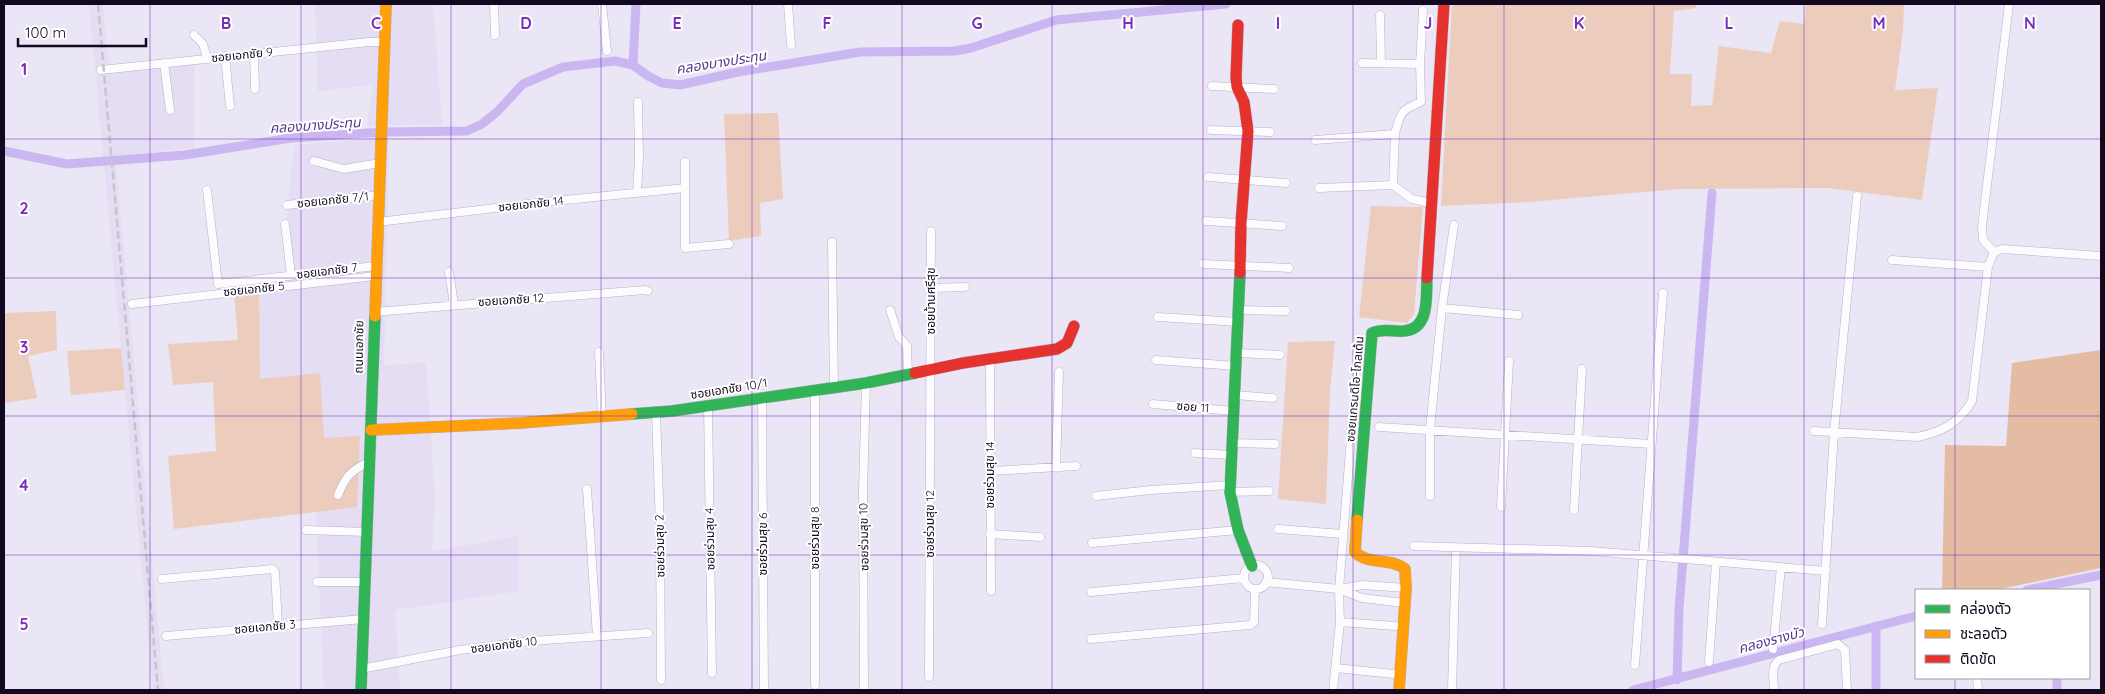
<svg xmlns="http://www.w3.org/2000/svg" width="2105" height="694" viewBox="0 0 2105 694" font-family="Quicksand,'Noto Sans Thai',sans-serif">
<rect width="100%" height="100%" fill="#ebe6f5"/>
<path fill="#e4ddf4" d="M 89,4 L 103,4 L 110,74 L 194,64 L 194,148 L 103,157 Z
M 315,4 L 433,4 L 442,124 L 367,126 L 373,85 L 318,91 Z
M 389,137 L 384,366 L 426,362 L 435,498 L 432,551 L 518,536 L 519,591 L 395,610 L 400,690 L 324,690 L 316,511 L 357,507 L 360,437 L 324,439 L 260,379 L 259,292 L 290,288 L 287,215 L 294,145 Z
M 116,164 L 164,690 L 153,690 L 104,165 Z"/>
<path fill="#eccdbd" d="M 1452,4 L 1696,4 L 1696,8 L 1674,11 L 1670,74 L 1692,74 L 1691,106 L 1712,105 L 1719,46 L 1771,53 L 1780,21 L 1804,24 L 1806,4 L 1904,4 L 1903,31 L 1895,90 L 1938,88 L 1922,200 L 1827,188 L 1679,189 L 1529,202 L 1441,206 Z
M 778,113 L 783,199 L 760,203 L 761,236 L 729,241 L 724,114 Z
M 1371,206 L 1423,207 L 1414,314 L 1407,323 L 1359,317 Z
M 259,292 L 260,379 L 320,373 L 324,438 L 360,436 L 357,507 L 174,529 L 168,456 L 216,451 L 213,382 L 173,385 L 168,344 L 238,340 L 234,294 Z
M 56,311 L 57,350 L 28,356 L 37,398 L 4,403 L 4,313 Z
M 1335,341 L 1330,391 L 1326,504 L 1278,499 L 1288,342 Z
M 121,348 L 125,390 L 71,395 L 67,351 Z"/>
<path fill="#e4bca4" d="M 2101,350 L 2101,568 L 1996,590 L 1942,590 L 1945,445 L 2006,446 L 2012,363 Z"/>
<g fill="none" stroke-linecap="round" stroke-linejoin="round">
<path stroke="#cab7f1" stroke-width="9" d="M 633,65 L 636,4
M 4,151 L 67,164 L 185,155 L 291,138 L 384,132 L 467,131 L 482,124 L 498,111 L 523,84 L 563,67 L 615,61 L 633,65 L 648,76 L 662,83 L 680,85 L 738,72 L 860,52 L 955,51 L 971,48 L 1056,20 L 1226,4
M 2027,590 L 2101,575
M 1876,626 L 1876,690
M 2057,678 L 2057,690
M 1677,680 L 1679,609 L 1712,193
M 1633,690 L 1916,616"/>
<g stroke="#b7b1c4" stroke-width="9">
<path id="street" d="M 494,4 L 495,35
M 602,4 L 607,51
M 788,4 L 791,45
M 1380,15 L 1381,63
M 194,35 L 203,44 L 207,58
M 254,53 L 255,89
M 225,56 L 230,106
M 164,63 L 170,110
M 1362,63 L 1420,64
M 101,70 L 369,42 L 384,42
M 1212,86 L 1274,89
M 1211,130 L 1270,132
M 1395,134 C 1400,114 1400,110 1421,102 L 1420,64 L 1423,10
M 1315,140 L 1395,134 L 1393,185
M 314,161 L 344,169 L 380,163
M 685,162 L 685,248 L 729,244
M 1208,177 L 1286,183
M 1319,188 L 1393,185 L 1412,199 L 1430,203
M 207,190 L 218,284 L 376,266
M 637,192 L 639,158 L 638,102
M 287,205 L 379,195
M 1206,221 L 1282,226
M 378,222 L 545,202 L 685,188
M 285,224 L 291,275
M 832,242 L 834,387
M 1994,252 L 1983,240 L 1982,226 L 2009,4
M 1892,260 L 1988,267 L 1994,252 L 2002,249 L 2101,256
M 1203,264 L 1289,268
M 449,272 L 454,304
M 931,288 L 965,287
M 132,304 L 375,276
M 1442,308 L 1518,315
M 890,310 L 899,337 L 907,346 L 908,375
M 1239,310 L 1286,311
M 374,312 L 645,290 L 648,291
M 1158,317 L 1239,322
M 599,352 L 602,417
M 1237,353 L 1280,355
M 990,359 L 991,591
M 1156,360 L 1236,366
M 1235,395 L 1273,398
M 762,397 L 764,690
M 1153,404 L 1233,411
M 708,406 L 712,673
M 656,413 L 660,528 L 661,680
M 1379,427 L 1651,444
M 1814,431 L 1917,437 C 1942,432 1959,423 1972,401 L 1988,267
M 1232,443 L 1275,444
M 1195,453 L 1231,455
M 1056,468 L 1059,372
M 991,471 L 1076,466
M 587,489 L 597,636
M 1230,492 L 1269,491
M 338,495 C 346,475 351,471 370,461
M 1096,496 L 1151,490 L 1230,485
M 1430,496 L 1430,429 L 1442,308 L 1454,225
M 1501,507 L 1509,361
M 1574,510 L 1582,369
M 1278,529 L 1343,534
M 306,530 L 367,532
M 990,534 L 1040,537
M 1092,543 L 1238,530
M 1414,546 L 1591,551 L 1826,571
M1244 577a12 12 0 1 1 24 0a12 12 0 1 1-24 0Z
M 162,579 L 273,569 L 275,572 L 278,625
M 317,582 L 365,582
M 1266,582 L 1339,589 L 1363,585 L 1406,588
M 1339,589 L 1362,598 L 1404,603
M 1091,592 L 1244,578
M 1340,622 L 1395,626
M 1822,624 L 1834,433 L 1857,196
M 166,636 L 363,619
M 1091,639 L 1250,625 L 1254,622 L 1255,589
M 1773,649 L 1781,567
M 1709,662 L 1716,562
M 1635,665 L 1663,293
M 1336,668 L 1393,674
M 361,669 L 460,650 L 531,641 L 648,633
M 929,677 L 931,231
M 1977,678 L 1978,690
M 815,685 L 815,390
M 864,690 L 863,491 L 866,383
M 1333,690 L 1340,622 L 1339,589 L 1354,400
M 1452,690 L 1456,548
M 1774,690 C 1774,680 1770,666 1779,660 L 1838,644 L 1845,650 L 1847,690"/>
</g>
<g stroke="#b7b1c4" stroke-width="12">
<path id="fast" d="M 1240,273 L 1230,492 L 1238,530 L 1252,566
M 632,414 L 672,411 L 866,383 L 915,373
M 1357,520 L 1372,333 C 1384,328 1392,332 1404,331 C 1430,329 1426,297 1427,278
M 361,690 L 375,316"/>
</g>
<g stroke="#b7b1c4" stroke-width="12">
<path id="slow" d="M 375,316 L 386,4
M 371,430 L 520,423 L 632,414
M 1357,520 L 1355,552 C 1369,566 1390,557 1405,569 L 1406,588 L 1399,690"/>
</g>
<g stroke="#b7b1c4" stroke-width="12">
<path id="jam" d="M 1238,25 L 1236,78 L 1237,87 L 1244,102 L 1248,131 L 1241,223 L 1240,273
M 1427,278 L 1444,4
M 915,373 L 963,363 L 1057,349 L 1067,343 L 1074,326"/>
</g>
<use href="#street" stroke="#fcfbfe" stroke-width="8"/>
<use href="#fast" stroke="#30b455" stroke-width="11"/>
<use href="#slow" stroke="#ff9f0a" stroke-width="11"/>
<use href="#jam" stroke="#e5322d" stroke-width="11"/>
<path stroke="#c7c5ca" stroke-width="2.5" stroke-dasharray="8 4" stroke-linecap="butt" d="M 98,4 L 158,690"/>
</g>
<path fill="none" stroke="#7b2cbf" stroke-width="1" stroke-opacity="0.55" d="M 150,4 L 150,690M 301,4 L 301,690M 451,4 L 451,690M 601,4 L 601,690M 752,4 L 752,690M 902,4 L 902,690M 1052,4 L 1052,690M 1203,4 L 1203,690M 1353,4 L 1353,690M 1504,4 L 1504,690M 1654,4 L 1654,690M 1804,4 L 1804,690M 1955,4 L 1955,590M 4,139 L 2101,139M 4,278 L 2101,278M 4,416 L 2101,416M 4,555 L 2101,555M 1955,678 L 1955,690"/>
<g text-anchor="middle" stroke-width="4" stroke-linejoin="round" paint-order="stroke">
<g font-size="12" fill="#120920" stroke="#fff">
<text transform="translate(242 55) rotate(-6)" y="4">ซอยเอกชัย 9</text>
<text transform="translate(333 200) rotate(-6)" y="4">ซอยเอกชัย 7/1</text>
<text transform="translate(531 204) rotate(-6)" y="4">ซอยเอกชัย 14</text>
<text transform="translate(327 271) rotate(-7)" y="4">ซอยเอกชัย 7</text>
<text transform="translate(254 289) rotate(-6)" y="4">ซอยเอกชัย 5</text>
<text transform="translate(511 300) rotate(-4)" y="4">ซอยเอกชัย 12</text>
<text transform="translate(931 301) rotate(-90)" y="4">ซอยบ้านศรีสุข</text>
<text transform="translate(359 347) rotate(-89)" y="4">ถนนเอกชัย</text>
<text transform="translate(729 389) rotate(-9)" y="4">ซอยเอกชัย 10/1</text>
<text transform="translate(1355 389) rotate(-85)" y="4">ซอยแกรนดิโอ-โกลเด้น</text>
<text transform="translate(1193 407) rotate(5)" y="4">ซอย 11</text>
<text transform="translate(990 475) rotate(-90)" y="4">ซอยร่วมสุข 14</text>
<text transform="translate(930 524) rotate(-90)" y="4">ซอยร่วมสุข 12</text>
<text transform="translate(864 537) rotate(-91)" y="4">ซอยร่วมสุข 10</text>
<text transform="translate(815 538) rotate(-90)" y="4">ซอยร่วมสุข 8</text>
<text transform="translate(710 539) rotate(-91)" y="4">ซอยร่วมสุข 4</text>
<text transform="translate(763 544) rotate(-90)" y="4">ซอยร่วมสุข 6</text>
<text transform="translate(660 546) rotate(-91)" y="4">ซอยร่วมสุข 2</text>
<text transform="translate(265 627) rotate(-5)" y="4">ซอยเอกชัย 3</text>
<text transform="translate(504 645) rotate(-7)" y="4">ซอยเอกชัย 10</text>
</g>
<g font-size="14" font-style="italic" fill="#5a378e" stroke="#fff">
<text transform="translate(721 62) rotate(-9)" y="5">คลองบางประทุน</text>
<text transform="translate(315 125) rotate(-4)" y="5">คลองบางประทุน</text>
<text transform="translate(1771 640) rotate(-15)" y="5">คลองรางบัว</text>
</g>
</g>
<g font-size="16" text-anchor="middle" font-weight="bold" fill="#7b2cbf" stroke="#fff" stroke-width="4" stroke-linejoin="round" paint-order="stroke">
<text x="226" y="29">B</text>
<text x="376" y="29">C</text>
<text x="526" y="29">D</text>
<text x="677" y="29">E</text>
<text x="827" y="29">F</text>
<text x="977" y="29">G</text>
<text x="1128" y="29">H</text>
<text x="1278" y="29">I</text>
<text x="1428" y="29">J</text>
<text x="1579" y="29">K</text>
<text x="1729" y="29">L</text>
<text x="1879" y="29">M</text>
<text x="2030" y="29">N</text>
<text x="24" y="75">1</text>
<text x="24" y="214">2</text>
<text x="24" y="353">3</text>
<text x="24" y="491">4</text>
<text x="24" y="630">5</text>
</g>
<rect width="2105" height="694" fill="none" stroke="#120920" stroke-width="10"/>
<rect x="1915" y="589" width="175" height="90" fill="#ffffff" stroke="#a09da6"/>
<rect x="1925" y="605" width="25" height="8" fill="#30b455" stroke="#a09da6"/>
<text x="1960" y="614" font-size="15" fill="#120920">คล่องตัว</text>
<rect x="1925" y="630" width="25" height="8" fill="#ff9f0a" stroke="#a09da6"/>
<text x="1960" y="639" font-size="15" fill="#120920">ชะลอตัว</text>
<rect x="1925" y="655" width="25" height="8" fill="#e5322d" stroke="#a09da6"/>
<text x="1960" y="664" font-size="15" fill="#120920">ติดขัด</text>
<path d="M18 38v8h128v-8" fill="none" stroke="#120920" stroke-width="2.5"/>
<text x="25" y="38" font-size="15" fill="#120920" stroke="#ffffff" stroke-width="4" paint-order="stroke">100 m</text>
</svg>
